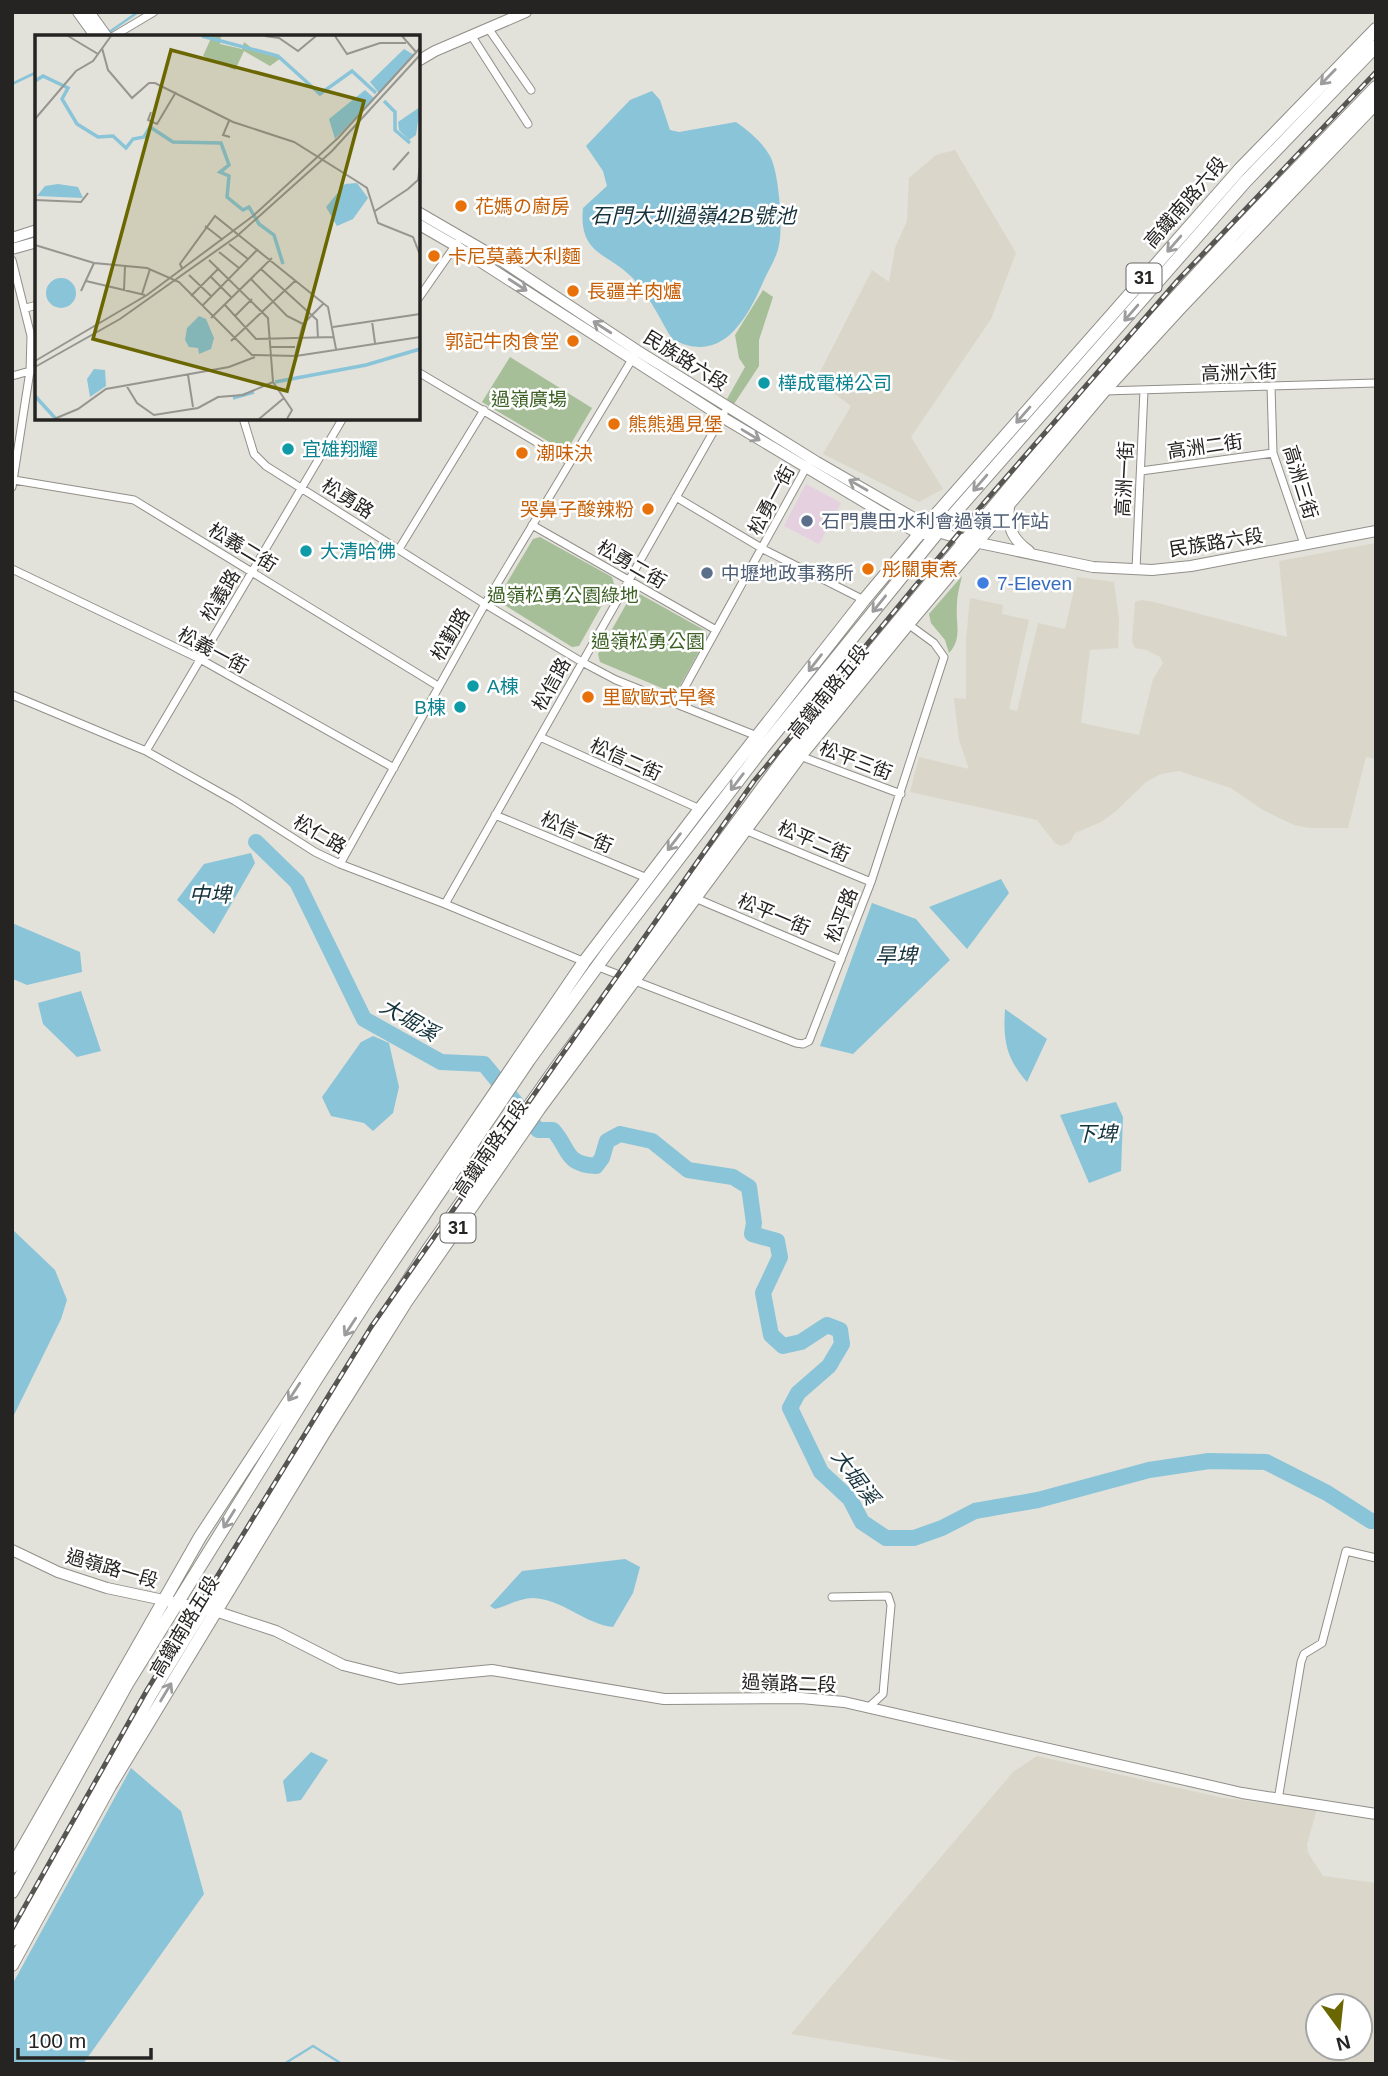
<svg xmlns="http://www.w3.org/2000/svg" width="1388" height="2076" viewBox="0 0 1388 2076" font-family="Arial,'Noto Sans TC','Noto Sans JP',sans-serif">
<rect width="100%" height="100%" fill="#e2e1da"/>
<path fill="#e4d0df" d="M 806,484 L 841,503 L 819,544 L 784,526 Z"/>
<path fill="#dad6c9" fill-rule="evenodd" d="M 955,150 L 1016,253 L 991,319 L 911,437 L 943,489 L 919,502 L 823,454 L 851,406 L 816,380 L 872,270 L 889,282 L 895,248 L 907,221 L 909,178 L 936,155 Z
M 1376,543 L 1376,759 L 1366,757 L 1348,828 L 1309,828 L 1294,825 L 1263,810 L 1231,788 L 1179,771 L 1161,774 L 1146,782 L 1115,812 L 1101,822 L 1075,833 L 1070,842 L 1061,846 L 1055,843 L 1037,820 L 910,792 L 919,757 L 969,769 L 959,740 L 954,698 L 966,699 L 966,640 L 970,598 L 1003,605 L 1002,614 L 1029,620 L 1009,709 L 1017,711 L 1038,623 L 1065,629 L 1077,577 L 1114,582 L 1119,619 L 1118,648 L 1090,650 L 1081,723 L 1139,735 L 1153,679 L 1163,663 L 1160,657 L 1146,650 L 1135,648 L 1132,642 L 1135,602 L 1142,600 L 1154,602 L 1287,637 L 1279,561 Z
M 1037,1756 L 1223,1798 L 1317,1809 L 1307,1844 L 1308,1853 L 1323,1876 L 1376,1883 L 1376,2064 L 976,2064 L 791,2034 L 1013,1772 ZM 1318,2006 L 1360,2006 L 1360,2048 L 1318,2048 Z"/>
<path fill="#a6bf98" d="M 763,290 L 773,297 L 759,340 L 759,366 L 734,404 L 727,399 L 745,367 L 739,358 L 735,335 Z
M 510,357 L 592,408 L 566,452 L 482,402 Z
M 540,537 L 612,577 L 614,584 L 579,646 L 572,647 L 501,603 L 499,596 L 533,539 Z
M 962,576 C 960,585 957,595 957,604 C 955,623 963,638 949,653 L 945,640 L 931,623 L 929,614 Z
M 638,593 L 706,631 L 707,637 L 678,689 L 671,692 L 600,662 L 598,654 L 632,594 Z"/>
<path fill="#89c4d8" d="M 652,91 L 660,100 L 670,130 L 679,132 L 736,122 C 749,131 762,142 770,156 C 779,173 783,226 779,245 C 777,257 769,269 764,280 C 747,319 722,366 672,339 C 661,321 651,299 637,283 C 612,252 578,258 583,208 L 607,186 L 603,171 L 586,146 L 630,100 Z
M 251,853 L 255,863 L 214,934 L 177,900 L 204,864 Z
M 1001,879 L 1009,893 L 967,949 L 929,907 Z
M 872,903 L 916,919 L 950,960 L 853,1054 L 820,1046 Z
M 12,923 L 80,952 L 82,972 L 27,985 L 13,979 Z
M 81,991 L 101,1051 L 77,1057 L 43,1024 L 38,1003 Z
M 1005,1009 L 1047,1039 L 1027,1082 C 1006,1058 1003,1041 1005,1009 Z
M 373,1036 L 389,1043 L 399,1087 L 393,1113 L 373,1131 L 364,1123 L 331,1116 L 322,1097 L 361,1042 Z
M 1116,1102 L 1123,1117 L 1121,1171 L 1089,1183 L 1060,1115 Z
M 12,1229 L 55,1270 L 67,1300 L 61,1319 L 12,1419 Z
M 625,1559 L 640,1567 L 633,1593 L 613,1627 C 585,1624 562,1599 533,1598 C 521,1598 506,1606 495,1609 L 490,1606 L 522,1571 Z
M 311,1752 L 328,1760 L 301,1800 L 287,1802 L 283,1781 Z
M 131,1768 L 181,1811 L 204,1894 L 83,2064 L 12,2064 L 12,1985 Z"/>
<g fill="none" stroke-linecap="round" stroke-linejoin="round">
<path stroke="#89c4d8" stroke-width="2.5" d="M 108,33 L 138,12
M 12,84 L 37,72
M 284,2064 L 313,2046 L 342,2064"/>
<path stroke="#89c4d8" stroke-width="16" d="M 256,842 L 297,882 L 364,1019 L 441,1062 L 484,1064 L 538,1130 L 553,1130 C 570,1149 564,1164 596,1166 L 602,1158 L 607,1141 L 620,1134 L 652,1141 L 688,1170 L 733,1177 L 749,1187 L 754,1223 L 752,1234 L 777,1241 L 780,1257 L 763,1293 L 771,1335 L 783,1346 L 801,1342 L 827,1325 L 840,1330 L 842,1344 L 829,1366 L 798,1393 L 790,1408 L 821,1472 L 850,1499 L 862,1522 L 886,1538 L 914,1538 L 942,1528 L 975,1511 L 1038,1500 L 1149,1470 L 1209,1461 L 1266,1462 L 1327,1493 L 1371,1521 L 1376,1521"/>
<g stroke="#918f89" stroke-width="9">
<path id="street" d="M 488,28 L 531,90
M 471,35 L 528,124
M 112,37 L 154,12
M 12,260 L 31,336 L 30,371 L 12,487
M 418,299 L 457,243
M 26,308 L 37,305
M 418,372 L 570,462
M 12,376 L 37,369
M 1271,386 L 1273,453 L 1304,544
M 1104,391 L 1376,383
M 243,418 L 254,454 L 266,466 L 485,604 L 582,662 L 616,680 L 757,736
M 1141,471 L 1273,453
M 14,480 L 134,500 L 438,686
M 676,497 L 763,549 L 864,600
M 532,525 L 716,630
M 399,549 L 484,410
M 12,569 L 200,659 L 394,768
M 1136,569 L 1144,390
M 12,695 L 146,751 L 235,801 L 315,852 L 340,864 L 445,904 L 585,962
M 676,703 L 808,464
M 540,737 L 700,809
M 146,751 L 343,418
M 800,756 L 901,794
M 495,815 L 647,878
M 745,830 L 871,882
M 340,864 L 485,604 L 634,356
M 695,898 L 841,960
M 445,904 L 724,413
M 596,966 L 796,1043 L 803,1044 L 809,1041 L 871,882 L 944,657 L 934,643 L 908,624
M 832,1597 L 888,1596 L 891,1605 L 883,1694 L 870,1706
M 1278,1800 L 1301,1662 L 1304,1654 L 1322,1643 L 1346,1551 L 1376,1558"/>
</g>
<g stroke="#918f89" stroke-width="12">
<path id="secondary" d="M 78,12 L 96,37
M 89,12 L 107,37
M 418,61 L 435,51 L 526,12
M 418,212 L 499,259 L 638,351 L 817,462 L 938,532 L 965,540 L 1093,567 L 1152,570 L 1191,566 L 1376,531
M 418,224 L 456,246 L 722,417 L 901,524 L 920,534 L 926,534
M 12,238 L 37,230
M 12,249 L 37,242
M 1009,506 C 1007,527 1012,539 1029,551
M 12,1550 L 58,1572 L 107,1588 L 215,1611 L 276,1631 L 343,1665 L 399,1679 L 492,1670 L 664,1699 L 801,1698 L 844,1702 L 1242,1793 L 1376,1814"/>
</g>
<g stroke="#918f89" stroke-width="14">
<path id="primary" d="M 12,1867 L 200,1537 L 389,1248 L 584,962 L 700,809 L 864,600 L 926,526 L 1240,169 L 1376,29
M 12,1892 L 127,1684 L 315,1381 L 371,1294 L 529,1060 L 609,950 L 763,748 L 938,532 L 1245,182 L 1376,46
M 12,1940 L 151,1694 L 335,1394 L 427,1251 L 558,1065 L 721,844 L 786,756 L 1099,380 L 1234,234 L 1376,87
M 12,1965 L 110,1786 L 324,1433 L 406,1302 L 539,1109 L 800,756 L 908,624 L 1104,391 L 1181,307 L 1376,103"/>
</g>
<use href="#street" stroke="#fff" stroke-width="7"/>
<use href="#secondary" stroke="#fff" stroke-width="10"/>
<use href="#primary" stroke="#fff" stroke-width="12"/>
<g stroke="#565552" stroke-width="5">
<path id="rail" d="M 12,1929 L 147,1690 L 371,1327 L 754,781 L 983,504 L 1178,280 L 1376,72"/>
</g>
<use href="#rail" stroke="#fff" stroke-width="2.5" stroke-dasharray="8" stroke-linecap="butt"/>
</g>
<defs><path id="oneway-shaft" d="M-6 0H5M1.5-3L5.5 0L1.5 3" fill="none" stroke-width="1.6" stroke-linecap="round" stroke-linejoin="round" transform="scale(1.75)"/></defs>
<g stroke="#9d9c9c">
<use href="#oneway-shaft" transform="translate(1328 77) rotate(134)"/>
<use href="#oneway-shaft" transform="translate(1174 244) rotate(131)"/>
<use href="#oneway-shaft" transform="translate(518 285) rotate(33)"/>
<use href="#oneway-shaft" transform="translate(1131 313) rotate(131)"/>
<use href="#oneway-shaft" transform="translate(602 327) rotate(-147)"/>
<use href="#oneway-shaft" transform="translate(1023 415) rotate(131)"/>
<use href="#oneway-shaft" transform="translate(751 435) rotate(31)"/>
<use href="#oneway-shaft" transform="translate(980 483) rotate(131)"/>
<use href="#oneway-shaft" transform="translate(858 485) rotate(-150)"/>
<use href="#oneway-shaft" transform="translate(879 604) rotate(129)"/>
<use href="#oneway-shaft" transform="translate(815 663) rotate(128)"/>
<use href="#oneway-shaft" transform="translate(737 782) rotate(127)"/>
<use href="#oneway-shaft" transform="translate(674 842) rotate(128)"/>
<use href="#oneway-shaft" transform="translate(350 1327) rotate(123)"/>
<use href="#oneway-shaft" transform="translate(294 1392) rotate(123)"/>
<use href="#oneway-shaft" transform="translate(229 1519) rotate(122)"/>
<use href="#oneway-shaft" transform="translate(166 1692) rotate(-59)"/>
</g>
<g fill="#e8710a" stroke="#fff" stroke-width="2.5">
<circle cx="461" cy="206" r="7"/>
<circle cx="434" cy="256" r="7"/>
<circle cx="573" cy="291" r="7"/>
<circle cx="573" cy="341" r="7"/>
<circle cx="614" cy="424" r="7"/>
<circle cx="522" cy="453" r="7"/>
<circle cx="648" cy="509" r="7"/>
<circle cx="868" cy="569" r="7"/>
<circle cx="588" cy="697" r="7"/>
</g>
<g fill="#0f9aa8" stroke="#fff" stroke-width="2.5">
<circle cx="764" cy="383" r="7"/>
<circle cx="288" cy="449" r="7"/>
<circle cx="306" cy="551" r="7"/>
<circle cx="473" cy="686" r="7"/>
<circle cx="460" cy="707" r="7"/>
</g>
<g fill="#5c6f8a" stroke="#fff" stroke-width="2.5">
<circle cx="807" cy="521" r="7"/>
<circle cx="707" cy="573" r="7"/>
</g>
<circle fill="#3f7fe0" stroke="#fff" stroke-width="2.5" cx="983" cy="583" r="7"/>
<g text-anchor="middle" stroke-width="5" stroke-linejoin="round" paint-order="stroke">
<g fill="#fff" stroke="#666664" stroke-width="2">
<rect x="1126.5" y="263.5" width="35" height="29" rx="5"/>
<rect x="440.5" y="1213.5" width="35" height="29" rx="5"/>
</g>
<g font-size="18" font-weight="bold" fill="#252422">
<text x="1144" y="284">31</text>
<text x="458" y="1234">31</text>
</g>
<g font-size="19" fill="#252422" stroke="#fff">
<text transform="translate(1185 202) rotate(-49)" y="7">高鐵南路六段</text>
<text transform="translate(686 360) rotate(32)" y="7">民族路六段</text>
<text transform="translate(1239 372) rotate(-2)" y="7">高洲六街</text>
<text transform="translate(1205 446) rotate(-8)" y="7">高洲二街</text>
<text transform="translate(1124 479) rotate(-87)" y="7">高洲一街</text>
<text transform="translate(1301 482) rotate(73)" y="7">高洲三街</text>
<text transform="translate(348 498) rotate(32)" y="7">松勇路</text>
<text transform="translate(771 500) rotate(-62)" y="7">松勇一街</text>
<text transform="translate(1216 542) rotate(-9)" y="7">民族路六段</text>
<text transform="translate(243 547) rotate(31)" y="7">松義二街</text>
<text transform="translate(632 564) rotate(30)" y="7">松勇二街</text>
<text transform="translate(220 595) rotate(-59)" y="7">松義路</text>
<text transform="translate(450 634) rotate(-60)" y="7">松勤路</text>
<text transform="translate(213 650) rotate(28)" y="7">松義一街</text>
<text transform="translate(551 684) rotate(-61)" y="7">松信路</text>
<text transform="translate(828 691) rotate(-51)" y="7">高鐵南路五段</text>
<text transform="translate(626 759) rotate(24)" y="7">松信二街</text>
<text transform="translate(856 760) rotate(21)" y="7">松平三街</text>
<text transform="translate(577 832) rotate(23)" y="7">松信一街</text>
<text transform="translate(320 834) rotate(30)" y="7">松仁路</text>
<text transform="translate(814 841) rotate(23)" y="7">松平二街</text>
<text transform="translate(774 914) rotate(23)" y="7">松平一街</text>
<text transform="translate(841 915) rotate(-69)" y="7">松平路</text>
<text transform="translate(490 1148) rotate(-55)" y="7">高鐵南路五段</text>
<text transform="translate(112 1568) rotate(16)" y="7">過嶺路一段</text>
<text transform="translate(184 1626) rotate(-59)" y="7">高鐵南路五段</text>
<text transform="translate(789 1683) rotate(2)" y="7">過嶺路二段</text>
</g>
<g font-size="19" fill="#c56008" stroke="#fff" text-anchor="start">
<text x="475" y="213">花媽の廚房</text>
<text x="448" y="263">卡尼莫義大利麵</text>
<text x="587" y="298">長疆羊肉爐</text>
<text x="559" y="348" text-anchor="end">郭記牛肉食堂</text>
<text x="628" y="431">熊熊遇見堡</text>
<text x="536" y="460">潮味決</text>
<text x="634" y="516" text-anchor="end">哭鼻子酸辣粉</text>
<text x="882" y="576">彤關東煮</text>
<text x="602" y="704">里歐歐式早餐</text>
</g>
<g font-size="19" fill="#0d838f" stroke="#fff" text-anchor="start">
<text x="778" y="390">樺成電梯公司</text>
<text x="302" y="456">宜雄翔耀</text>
<text x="320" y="558">大清哈佛</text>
<text x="487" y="693">A棟</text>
<text x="446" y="714" text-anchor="end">B棟</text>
</g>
<g font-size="19" fill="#3e6226" stroke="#fff">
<text x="529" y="406">過嶺廣場</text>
<text x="563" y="602">過嶺松勇公園綠地</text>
<text x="648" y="648">過嶺松勇公園</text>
</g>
<g font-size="19" fill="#4e5e75" stroke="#fff" text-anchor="start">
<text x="821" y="528">石門農田水利會過嶺工作站</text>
<text x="721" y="580">中壢地政事務所</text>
</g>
<g font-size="19" fill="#366cbe" stroke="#fff" text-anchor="start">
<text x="997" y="590">7-Eleven</text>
</g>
<g font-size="21" font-style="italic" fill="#15333c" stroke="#fff">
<text x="693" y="223">石門大圳過嶺42B號池</text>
<text x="210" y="902">中埤</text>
<text x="896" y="963">旱埤</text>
<text transform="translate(409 1020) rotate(30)" y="7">大堀溪</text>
<text x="1096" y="1141">下埤</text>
<text transform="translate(855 1477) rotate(53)" y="7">大堀溪</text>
</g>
</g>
<g transform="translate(35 35)">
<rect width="385" height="385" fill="#e2e1da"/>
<path d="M 177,1 L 186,1 L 185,9 L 207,14 L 209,7 L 222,17 L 246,23 L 235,31 L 209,16 L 200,35 L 168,21 Z" fill="#a6bf98"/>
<path d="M 369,14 L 379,20 L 344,58 L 335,47 ZM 330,55 L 339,63 L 300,104 L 294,84 ZM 385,72 L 381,100 L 374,105 L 364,95 L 363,87 ZM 322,148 L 333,163 L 318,184 L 302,191 L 291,172 L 310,149 ZM 23,149 L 43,152 L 48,163 L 2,161 L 10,151 ZM11 258a15 15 0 1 1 30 0a15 15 0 1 1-30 0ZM 164,281 L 171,284 L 179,303 L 176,314 L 164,319 L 163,313 L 154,312 L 150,305 L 152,293 ZM 59,334 L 70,335 L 71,351 L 55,362 L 52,344 Z" fill="#89c4d8"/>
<path fill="none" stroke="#89c4d8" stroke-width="3.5" d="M 167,1 L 243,21 L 285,59 L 317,36 L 341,58M 0,46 L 8,41 L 33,53 L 27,64 L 42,89 L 63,102 L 78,101 L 91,113 L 98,104 L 109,102 L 115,92 L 138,107 L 186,108 L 194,130 L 185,137 L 194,141 L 192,162 L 208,175 L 214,172 L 224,189 L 239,200 L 248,229M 349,66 L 360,77 L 360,95 L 375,108M 240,347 L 331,330 L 385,314M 0,361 L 21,384M 198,363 L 219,357"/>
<path fill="none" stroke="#969590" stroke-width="2" d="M 33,1 L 63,19M 230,1 L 244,3 L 263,16 L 281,1M 300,1 L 312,19 L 345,8 L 371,8M 367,1 L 381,17M 67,13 L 73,35 L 97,63 L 114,48 L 120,48 L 198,87 L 259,107 L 323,147 L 332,153 L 343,188 L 378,202 L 385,220M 116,77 L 113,85 L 122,89 L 141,57M 0,84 L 41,36 L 58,26 L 76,1M 194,86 L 188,100 L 195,102M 358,135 L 374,117M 0,165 L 46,167 L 53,158M 340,176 L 373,154 L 383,145 L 385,131M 170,191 L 188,205M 194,209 L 213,224M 0,210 L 59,228 L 112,233 L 144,247 L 217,320 L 261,321 L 385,302M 184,217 L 204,233M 174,225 L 233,283 L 238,347 L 257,375 L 252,384M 147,233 L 145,229 L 180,181 L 293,272 L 301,314M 226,234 L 282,285 L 283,303M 154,240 L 176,261M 175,241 L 197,263M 216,244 L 252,281 L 268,289M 51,246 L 110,260M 89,255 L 90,231M 46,256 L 59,228M 107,259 L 115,234M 156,261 L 184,233M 190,270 L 221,304 L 299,302M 167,271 L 223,214M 200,281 L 217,264M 176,283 L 237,223M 337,286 L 340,308M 298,292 L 385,279M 196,306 L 260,246M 235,312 L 260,312M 260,321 L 268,289 L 289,268M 0,326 L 112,260 L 218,181 L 303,103 L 385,13M 0,332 L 85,284 L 202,201 L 297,116 L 385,20M 153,340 L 158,372M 91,350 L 102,368 L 119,380 L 163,373 L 183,362 L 208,360 L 238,347M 19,384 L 43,374 L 71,354 L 194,332 L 220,322M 224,384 L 249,363"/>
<path fill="#6b6700" fill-opacity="0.15" stroke="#6b6700" stroke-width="3.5" d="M 136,15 L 329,66 L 252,356 L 58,304 Z"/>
<rect width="385" height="385" fill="none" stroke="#252422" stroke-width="3.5"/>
</g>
<rect width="1388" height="2076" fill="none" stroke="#252422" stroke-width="28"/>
<g transform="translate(1339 2027) rotate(165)"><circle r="33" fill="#ffffff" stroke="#a8a7a7" stroke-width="2"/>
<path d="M0-5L12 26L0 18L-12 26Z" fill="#6b6700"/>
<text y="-10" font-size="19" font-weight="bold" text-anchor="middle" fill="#252422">N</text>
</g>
<path d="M18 2048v10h133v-10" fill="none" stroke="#252422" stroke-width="3.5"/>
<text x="28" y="2048" font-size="21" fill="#252422" stroke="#ffffff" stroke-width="5" paint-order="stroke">100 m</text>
</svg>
